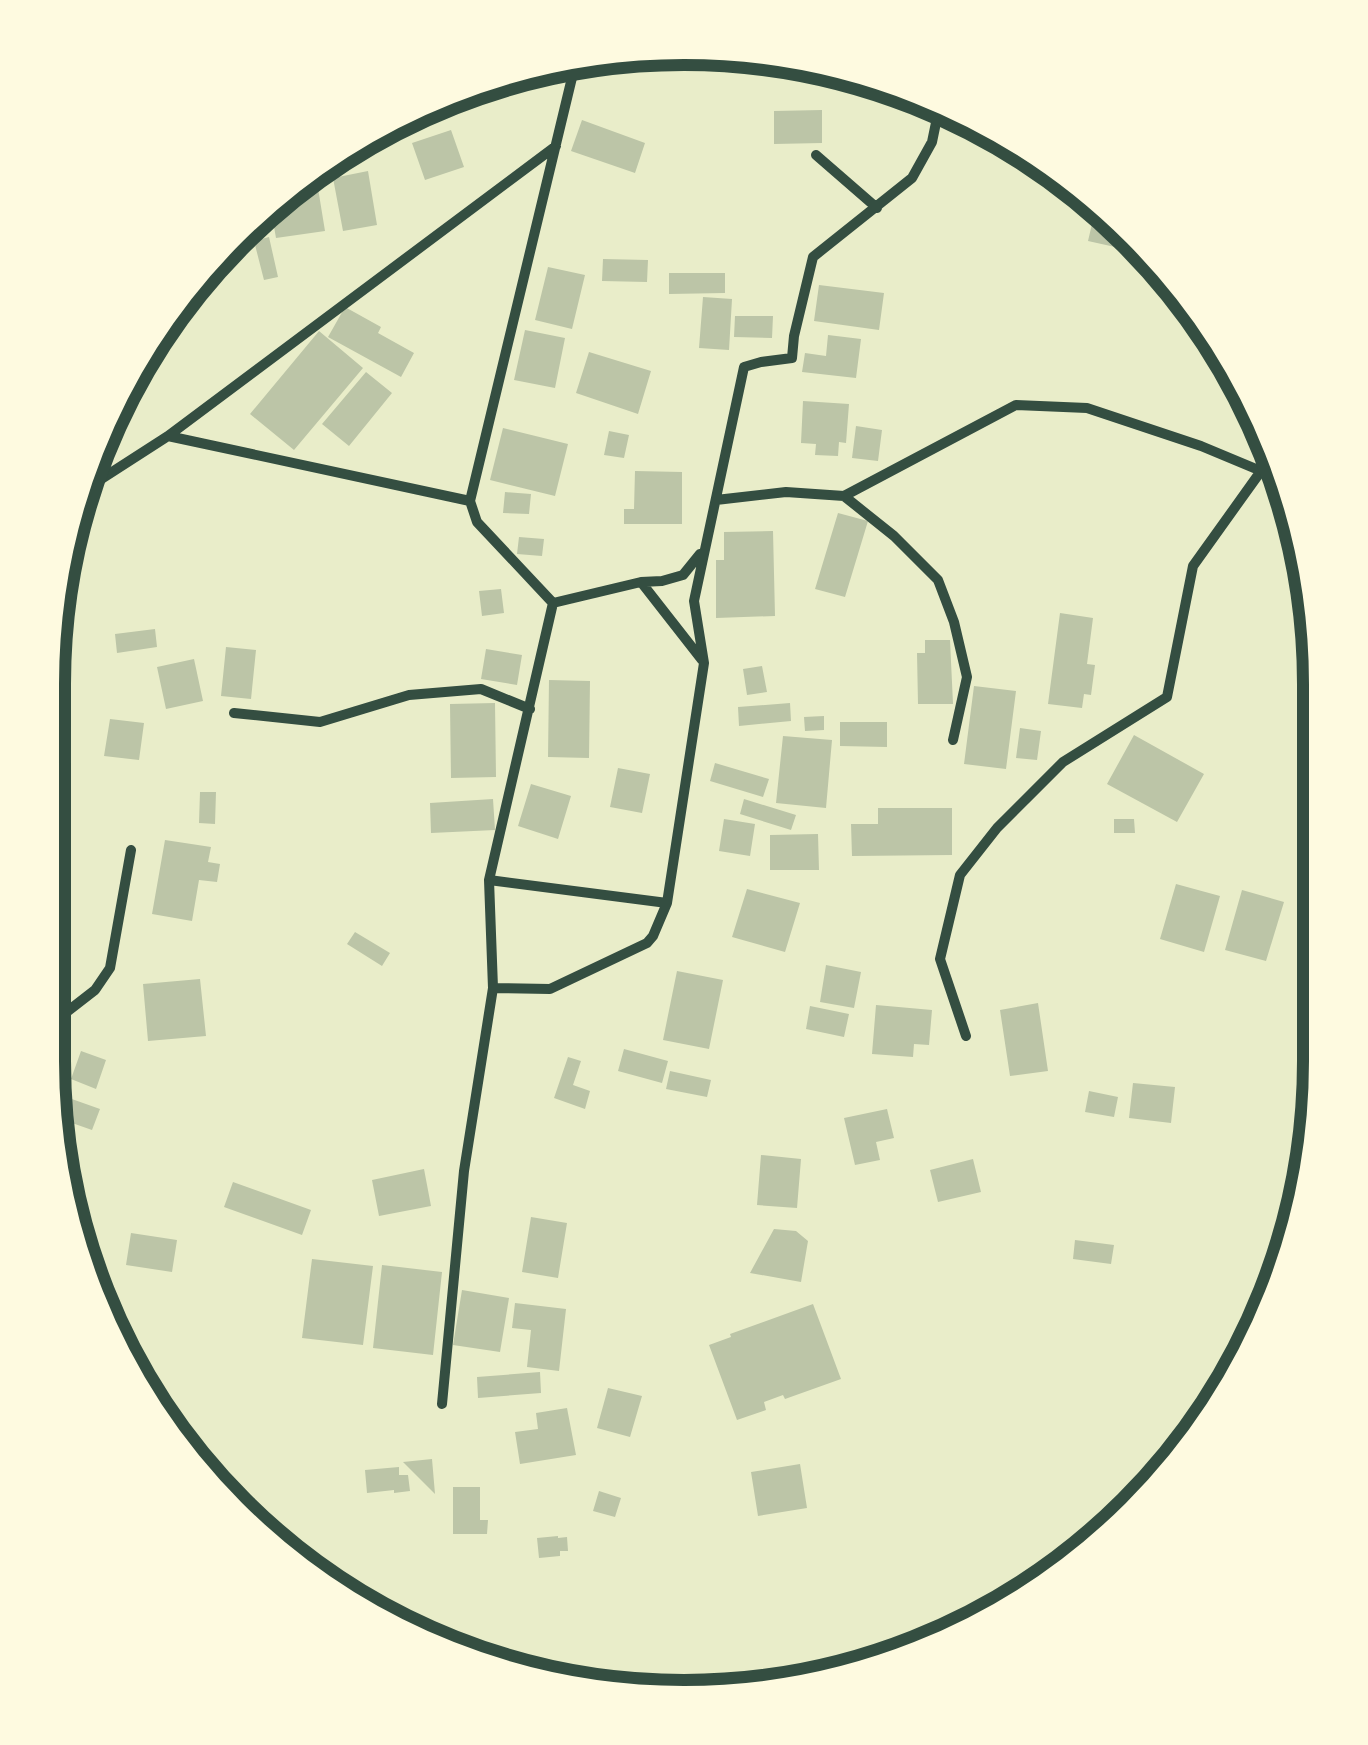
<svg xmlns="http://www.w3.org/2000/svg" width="1368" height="1745" viewBox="0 0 1368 1745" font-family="Karla,sans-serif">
<rect width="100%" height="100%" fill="#e9edc9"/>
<path fill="#bcc5a7" d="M 822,110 L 822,143 L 774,144 L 774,111 Z
M 582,120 L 645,143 L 635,173 L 571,151 Z
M 451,130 L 464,167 L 425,180 L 412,143 Z
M 368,171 L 377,225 L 343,231 L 333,178 Z
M 316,176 L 325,231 L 276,238 L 272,215 Z
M 1096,207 L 1126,241 L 1124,249 L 1088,241 Z
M 269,237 L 278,277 L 264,280 L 254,241 Z
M 603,259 L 648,260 L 647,282 L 602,281 Z
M 548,267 L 585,275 L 572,329 L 535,320 Z
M 669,273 L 725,273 L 725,293 L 669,294 Z
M 819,285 L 884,293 L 879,330 L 814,321 Z
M 703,297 L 732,299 L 729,350 L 699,348 Z
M 345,307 L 381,327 L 378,333 L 414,353 L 401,377 L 328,337 Z
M 735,316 L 773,316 L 772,338 L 734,337 Z
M 525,330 L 565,338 L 555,388 L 514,380 Z
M 319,331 L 363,368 L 294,450 L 250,414 Z
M 828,335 L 861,339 L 856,378 L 802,372 L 805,353 L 826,356 Z
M 589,352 L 651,371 L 638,414 L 576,393 Z
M 366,372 L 392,393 L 349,446 L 322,424 Z
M 803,401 L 849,404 L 846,443 L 839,442 L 838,456 L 815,455 L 816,444 L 801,443 Z
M 856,426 L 882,430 L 878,461 L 852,458 Z
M 503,428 L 568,444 L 555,496 L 490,480 Z
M 609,431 L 629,435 L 624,458 L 604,455 Z
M 635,471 L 682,472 L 682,524 L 624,524 L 624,509 L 634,509 Z
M 505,492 L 531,494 L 529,514 L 503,513 Z
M 838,513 L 868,521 L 845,597 L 815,589 Z
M 773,531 L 775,616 L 716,618 L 716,560 L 724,560 L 724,532 Z
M 519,537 L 544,539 L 542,556 L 517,554 Z
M 501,589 L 504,613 L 482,616 L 479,591 Z
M 1060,613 L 1093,618 L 1087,664 L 1095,665 L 1091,695 L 1084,694 L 1082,708 L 1048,704 Z
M 155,629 L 157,647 L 117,653 L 115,634 Z
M 925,640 L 950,640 L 953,704 L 918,704 L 917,653 L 925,653 Z
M 226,647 L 256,650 L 251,699 L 221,696 Z
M 486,649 L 522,655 L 517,685 L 481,679 Z
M 194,659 L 203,701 L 166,709 L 157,667 Z
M 762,666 L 767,692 L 747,695 L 743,669 Z
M 549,680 L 590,681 L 589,758 L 548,757 Z
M 974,686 L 1016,691 L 1006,769 L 964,764 Z
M 495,703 L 496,777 L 451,778 L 450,704 Z
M 790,703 L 791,721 L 739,726 L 738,707 Z
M 824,716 L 824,730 L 805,731 L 804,717 Z
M 110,719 L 144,723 L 139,760 L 104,756 Z
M 840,722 L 887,722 L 887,747 L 840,746 Z
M 1020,728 L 1041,731 L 1037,760 L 1016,758 Z
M 1134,735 L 1204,774 L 1177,822 L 1107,784 Z
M 783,736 L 832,740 L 826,808 L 776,803 Z
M 715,763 L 769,779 L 763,797 L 710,781 Z
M 618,768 L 650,774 L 642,813 L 610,807 Z
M 531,784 L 571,796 L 558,839 L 518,826 Z
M 200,792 L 216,792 L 215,824 L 199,823 Z
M 493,799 L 495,830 L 431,833 L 430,803 Z
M 744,799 L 796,815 L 791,830 L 740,814 Z
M 878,808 L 952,808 L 952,855 L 852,856 L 851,824 L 878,824 Z
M 724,819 L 755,824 L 750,856 L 719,851 Z
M 1114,819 L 1134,819 L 1135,833 L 1114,833 Z
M 818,834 L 819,870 L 770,870 L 770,835 Z
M 165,840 L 211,847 L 208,862 L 220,864 L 217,882 L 199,880 L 192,921 L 152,914 Z
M 1176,884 L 1220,896 L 1204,952 L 1160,939 Z
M 747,889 L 800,903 L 785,952 L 732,937 Z
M 1242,890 L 1284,902 L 1266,961 L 1225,950 Z
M 355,932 L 390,953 L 382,966 L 347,944 Z
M 826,965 L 861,972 L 854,1008 L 820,1002 Z
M 677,971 L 723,980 L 709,1049 L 663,1040 Z
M 200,979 L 206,1036 L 148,1041 L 143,984 Z
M 1038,1003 L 1048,1071 L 1010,1076 L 1000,1010 Z
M 876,1005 L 932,1010 L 929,1045 L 914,1044 L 913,1057 L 872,1054 Z
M 810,1006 L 849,1014 L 844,1037 L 806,1029 Z
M 624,1049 L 668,1061 L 662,1083 L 618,1071 Z
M 81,1051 L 106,1060 L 96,1089 L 71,1079 Z
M 568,1057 L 581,1061 L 573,1085 L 590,1091 L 585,1109 L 554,1098 Z
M 670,1071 L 711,1080 L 707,1097 L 666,1089 Z
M 1133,1083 L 1175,1087 L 1171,1123 L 1129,1118 Z
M 1089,1091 L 1118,1097 L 1114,1117 L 1085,1112 Z
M 52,1092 L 100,1109 L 92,1130 L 55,1117 Z
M 887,1109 L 894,1138 L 876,1142 L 880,1160 L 855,1165 L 844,1118 Z
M 761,1155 L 801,1159 L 797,1208 L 757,1205 Z
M 973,1159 L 981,1192 L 938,1202 L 930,1170 Z
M 424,1169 L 431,1206 L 379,1216 L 372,1180 Z
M 233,1182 L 311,1210 L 302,1235 L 224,1207 Z
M 531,1217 L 567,1223 L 558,1278 L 522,1272 Z
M 774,1229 L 796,1231 L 808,1241 L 801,1282 L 750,1273 Z
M 131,1233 L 177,1240 L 172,1272 L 126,1265 Z
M 1075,1240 L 1114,1245 L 1111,1264 L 1073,1259 Z
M 312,1259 L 373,1266 L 363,1345 L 302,1338 Z
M 382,1265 L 442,1272 L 433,1355 L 373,1348 Z
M 462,1290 L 509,1298 L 500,1352 L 453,1345 Z
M 515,1303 L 566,1309 L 559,1371 L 527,1367 L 531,1330 L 512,1328 Z
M 813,1304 L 841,1379 L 785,1399 L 783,1395 L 764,1402 L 766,1410 L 737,1420 L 709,1345 L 731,1337 L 730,1334 Z
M 540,1372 L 541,1393 L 478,1398 L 477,1377 Z
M 608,1388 L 642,1396 L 630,1437 L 597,1428 Z
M 567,1408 L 576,1455 L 520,1464 L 515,1432 L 538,1429 L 536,1413 Z
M 432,1459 L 435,1494 L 403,1462 Z
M 800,1464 L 807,1508 L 758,1516 L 751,1472 Z
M 399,1467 L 399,1475 L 408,1475 L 410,1491 L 394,1493 L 394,1490 L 367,1493 L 365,1470 Z
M 453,1487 L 480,1487 L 480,1520 L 488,1520 L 487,1534 L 453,1534 Z
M 599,1491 L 621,1498 L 615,1517 L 593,1511 Z
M 558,1536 L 558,1538 L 567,1537 L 568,1551 L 560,1551 L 560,1556 L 539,1558 L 537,1538 Z"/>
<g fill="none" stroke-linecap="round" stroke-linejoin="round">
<path stroke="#344e41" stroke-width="10" d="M 816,155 L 877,208
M 168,436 L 470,501
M 78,494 L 168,436 L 556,146
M 844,496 L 1016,405 L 1087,408 L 1201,446 L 1261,471 L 1283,472
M 716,500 L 786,492 L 844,496 L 894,536 L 938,580 L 954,622 L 967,677 L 953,740
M 641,582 L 702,660
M 553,603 L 477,522 L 470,501 L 576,61
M 553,603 L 641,582 L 662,581 L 683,575 L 700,554
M 234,713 L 320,722 L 409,695 L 481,689 L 530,709
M 489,880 L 667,903
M 493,988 L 550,989 L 647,943 L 653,936 L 667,903 L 704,663 L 694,601 L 744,367 L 761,362 L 792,358 L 794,336 L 813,257 L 912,178 L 932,142 L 938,113
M 48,1024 L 59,1018 L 95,990 L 110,968 L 131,850
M 966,1036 L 940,959 L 960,875 L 997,828 L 1063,762 L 1167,697 L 1193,566 L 1261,471
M 442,1404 L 464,1171 L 493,988 L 489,880 L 553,603"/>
</g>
<path d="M0 0H1368V1745H0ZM684 65H684A619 619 0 0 1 1303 684V1061A619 619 0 0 1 684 1680H684A619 619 0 0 1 65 1061V684A619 619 0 0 1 684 65Z" fill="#fefae0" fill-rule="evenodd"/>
<path fill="none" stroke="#344e41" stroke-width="12" d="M684 65H684A619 619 0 0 1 1303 684V1061A619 619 0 0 1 684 1680H684A619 619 0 0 1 65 1061V684A619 619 0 0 1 684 65Z"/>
</svg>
